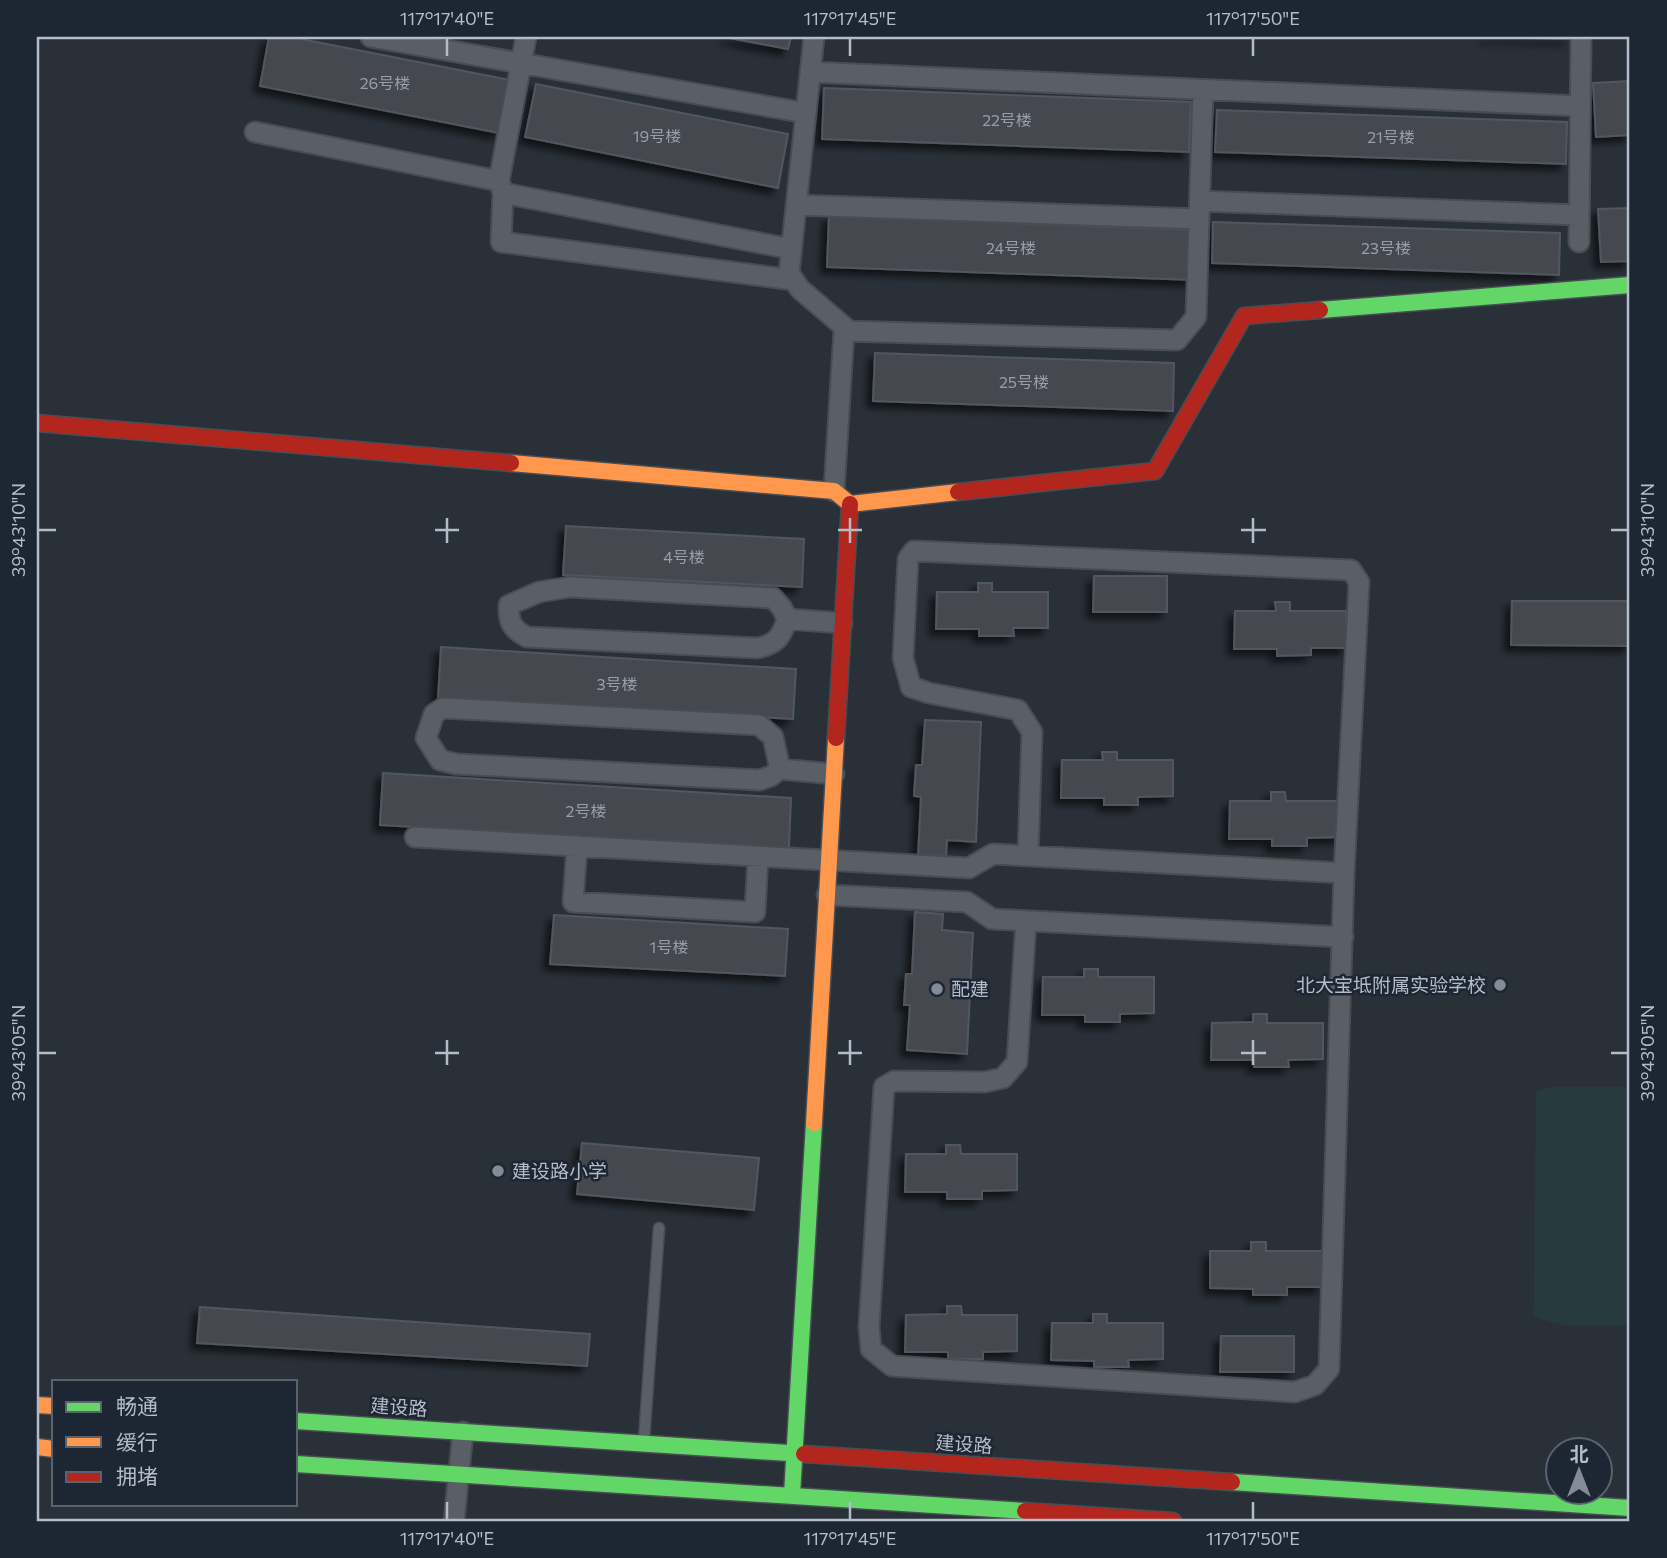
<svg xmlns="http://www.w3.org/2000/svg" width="1667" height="1558" viewBox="0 0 1667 1558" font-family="Commissioner,'Noto Sans SC',sans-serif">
<defs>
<filter id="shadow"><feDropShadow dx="-6" dy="6" stdDeviation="3.5" flood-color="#0009"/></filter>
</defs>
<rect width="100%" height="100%" fill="#2a3038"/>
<path fill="#273a3e" d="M 1552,1087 L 1630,1087 L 1630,1325 L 1562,1325 L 1534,1317 L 1536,1092 Z"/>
<path fill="#444950" stroke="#52575f" stroke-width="2" filter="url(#shadow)" d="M 269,37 L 291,37 L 510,80 L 499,133 L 260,86 Z
M 724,37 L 791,37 L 788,49 Z
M 1483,37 L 1569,37 L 1569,39 Z
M 1630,81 L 1630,135 L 1596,137 L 1593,83 Z
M 536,84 L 788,134 L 778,188 L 525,137 Z
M 824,88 L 1191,102 L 1189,152 L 822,139 Z
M 1217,110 L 1567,122 L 1566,164 L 1215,152 Z
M 1630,208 L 1630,261 L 1601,262 L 1598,209 Z
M 829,216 L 1196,230 L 1194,280 L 827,267 Z
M 1213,222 L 1560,233 L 1559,275 L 1212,263 Z
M 875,353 L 1174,363 L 1173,411 L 873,401 Z
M 566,526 L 804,539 L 802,587 L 563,575 Z
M 1094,576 L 1167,576 L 1167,612 L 1093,612 Z
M 978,583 L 992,583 L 992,592 L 1048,592 L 1048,628 L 1013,628 L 1014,636 L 979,636 L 979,629 L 936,629 L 937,592 L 978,592 Z
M 1512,601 L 1630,601 L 1630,646 L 1511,645 Z
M 1275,602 L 1290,602 L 1290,611 L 1346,611 L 1346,648 L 1311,648 L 1311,655 L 1277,656 L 1277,649 L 1234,649 L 1235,611 L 1276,611 Z
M 441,647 L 796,669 L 793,719 L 438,699 Z
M 925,720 L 981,722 L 976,842 L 947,840 L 946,858 L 918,857 L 921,797 L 914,796 L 916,765 L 922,765 Z
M 1102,752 L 1117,752 L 1117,760 L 1173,760 L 1173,796 L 1138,797 L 1138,805 L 1104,805 L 1104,798 L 1061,798 L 1062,760 L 1103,760 Z
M 383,773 L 791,798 L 789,848 L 380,825 Z
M 1271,792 L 1285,792 L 1286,801 L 1341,801 L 1341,837 L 1307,838 L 1307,846 L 1272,846 L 1272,839 L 1229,839 L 1230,801 L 1271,801 Z
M 915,912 L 943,914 L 942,930 L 973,933 L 967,1054 L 907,1050 L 910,1005 L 904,1005 L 906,974 L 912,974 Z
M 554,915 L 788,929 L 785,976 L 550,964 Z
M 1084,969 L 1098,969 L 1098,977 L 1154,977 L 1154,1013 L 1120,1014 L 1120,1022 L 1085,1022 L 1085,1015 L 1042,1015 L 1043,977 L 1084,977 Z
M 1253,1014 L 1267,1014 L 1267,1023 L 1323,1023 L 1323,1059 L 1288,1060 L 1289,1067 L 1254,1067 L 1254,1060 L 1211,1060 L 1212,1023 L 1253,1022 Z
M 582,1143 L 759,1158 L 754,1210 L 577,1194 Z
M 946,1145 L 960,1145 L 961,1154 L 1017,1154 L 1017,1190 L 982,1191 L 982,1199 L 947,1199 L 947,1192 L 905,1192 L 906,1154 L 946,1154 Z
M 1251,1242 L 1266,1242 L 1266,1251 L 1322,1251 L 1322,1287 L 1287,1287 L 1287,1295 L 1253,1295 L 1253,1289 L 1210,1288 L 1210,1251 L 1251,1251 Z
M 947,1306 L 961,1306 L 962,1315 L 1017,1315 L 1017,1351 L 983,1352 L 983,1359 L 948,1359 L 948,1352 L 905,1352 L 906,1315 L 947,1314 Z
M 200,1307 L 590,1334 L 587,1366 L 197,1343 Z
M 1093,1314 L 1107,1314 L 1107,1323 L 1163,1323 L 1163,1359 L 1128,1360 L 1129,1367 L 1094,1367 L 1094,1361 L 1051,1360 L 1052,1323 L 1093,1323 Z
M 1221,1336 L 1294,1336 L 1294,1372 L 1220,1372 Z"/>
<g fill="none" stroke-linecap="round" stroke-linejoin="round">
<g stroke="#484c53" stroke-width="13">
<path id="lane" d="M 644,1440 L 659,1228"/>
</g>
<g stroke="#484c53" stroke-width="23">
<path id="street" d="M 371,37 L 806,113
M 526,37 L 499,181 L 503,193 L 501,242 L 794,280
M 814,37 L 789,273 L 800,289 L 849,331
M 810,72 L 1580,106
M 255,132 L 499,181
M 503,193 L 791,249
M 1200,201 L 1579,215
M 796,205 L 1199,219
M 1579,242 L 1581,37
M 834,491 L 844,331 L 1177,340 L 1196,317 L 1203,90
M 787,619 C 782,637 775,645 757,648 L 527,637 C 512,629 508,622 509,605 L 539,592 L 570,587 L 773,598 L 782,608 L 787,619 L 842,623
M 780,769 L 771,776 L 760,780 L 456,764 L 440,760 L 426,738 L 434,714 L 443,708 L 759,725 L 773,737 L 780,769 L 834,774
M 415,837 L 969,868 L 993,854 L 1344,873
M 577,846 L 573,902 L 755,912 L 758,856
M 827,895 L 967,902 L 992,919 L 1343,937
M 1026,921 L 1017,1062 L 1003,1078 L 985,1082 L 894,1081 L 884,1087 L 869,1327 L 871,1349 L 892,1366 L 1295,1392 L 1315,1385 L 1329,1369 L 1344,873 L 1359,582 L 1351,570 L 914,551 L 908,559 L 903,658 L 911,687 L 929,693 L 1018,710 L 1032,732 L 1028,856
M 454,1521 L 463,1432"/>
</g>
<g stroke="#484c53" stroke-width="19">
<path id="fast" d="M 1320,310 L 1630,285
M 296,1421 L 804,1454
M 296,1464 L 1025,1511
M 1232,1482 L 1630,1508
M 792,1495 L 814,1123"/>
</g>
<g stroke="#484c53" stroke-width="19">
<path id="slow" d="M 511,463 L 834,491 L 850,504 L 958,492
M 814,1123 L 836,738
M 37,1405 L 54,1406
M 37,1447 L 54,1449"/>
</g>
<g stroke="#484c53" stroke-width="19">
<path id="jam" d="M 37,423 L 511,463
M 958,492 L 1155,471 L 1244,316 L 1320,310
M 836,738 L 850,504
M 804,1454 L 1232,1482
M 1025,1511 L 1173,1521"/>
</g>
<use href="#lane" stroke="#5a5e66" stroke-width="10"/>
<use href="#street" stroke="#5a5e66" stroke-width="19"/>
<use href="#fast" stroke="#63d668" stroke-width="16"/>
<use href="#slow" stroke="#ff974d" stroke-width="16"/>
<use href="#jam" stroke="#b3261e" stroke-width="16"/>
</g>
<path fill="none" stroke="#b4bcc9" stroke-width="2.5" d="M 447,38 L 447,56M 850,38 L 850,56M 1253,38 L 1253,56M 447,518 L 447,543M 850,518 L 850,543M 1253,518 L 1253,543M 38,530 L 56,530M 435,530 L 459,530M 838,530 L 862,530M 1241,530 L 1266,530M 1611,530 L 1628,530M 447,1040 L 447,1065M 850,1040 L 850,1065M 1253,1040 L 1253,1065M 38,1053 L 56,1053M 435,1053 L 459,1053M 838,1053 L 862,1053M 1241,1053 L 1266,1053M 1611,1053 L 1628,1053M 447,1502 L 447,1520M 850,1502 L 850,1520M 1253,1502 L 1253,1520"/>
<g fill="#848b96" stroke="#1d2633" stroke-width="2.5">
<circle cx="1500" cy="985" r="7"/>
<circle cx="937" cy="989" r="7"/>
<circle cx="498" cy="1171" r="7"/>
</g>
<g text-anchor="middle" stroke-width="5" stroke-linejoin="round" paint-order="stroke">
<g font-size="16" fill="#989fab">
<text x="385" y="89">26号楼</text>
<text x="1007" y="126">22号楼</text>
<text x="657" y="142">19号楼</text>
<text x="1391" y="143">21号楼</text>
<text x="1011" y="254">24号楼</text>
<text x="1386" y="254">23号楼</text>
<text x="1024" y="388">25号楼</text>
<text x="684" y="563">4号楼</text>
<text x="617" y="690">3号楼</text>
<text x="586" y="817">2号楼</text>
<text x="669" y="953">1号楼</text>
</g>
<g font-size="19" fill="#b4bcc9" stroke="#1d2633" text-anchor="start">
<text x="1486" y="992" text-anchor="end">北大宝坻附属实验学校</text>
<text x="951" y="996">配建</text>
<text x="512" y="1178">建设路小学</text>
</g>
<g font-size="19" fill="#b4bcc9" stroke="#1d2633">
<text transform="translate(399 1407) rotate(4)" y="7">建设路</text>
<text transform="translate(964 1444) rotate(4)" y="7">建设路</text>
</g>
</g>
<rect width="1667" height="1558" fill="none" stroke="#1d2633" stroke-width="77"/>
<rect x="52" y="1380" width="245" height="126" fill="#1d2633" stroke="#59626f" stroke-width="2"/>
<rect x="66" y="1402" width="35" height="10" fill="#63d668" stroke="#59626f" stroke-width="2"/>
<text x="116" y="1414" font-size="21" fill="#b4bcc9">畅通</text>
<rect x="66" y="1437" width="35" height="10" fill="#ff974d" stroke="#59626f" stroke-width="2"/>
<text x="116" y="1450" font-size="21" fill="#b4bcc9">缓行</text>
<rect x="66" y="1472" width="35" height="10" fill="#b3261e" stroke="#59626f" stroke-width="2"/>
<text x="116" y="1484" font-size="21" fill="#b4bcc9">拥堵</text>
<g transform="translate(1579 1471)"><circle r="33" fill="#1d2633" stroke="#59626f" stroke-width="2"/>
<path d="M0-5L12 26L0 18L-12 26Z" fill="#848b96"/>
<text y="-10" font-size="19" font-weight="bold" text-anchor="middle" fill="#b4bcc9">北</text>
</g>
<rect x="38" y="38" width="1590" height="1482" fill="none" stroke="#b4bcc9" stroke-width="2.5"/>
<g font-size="18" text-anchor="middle" fill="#b4bcc9">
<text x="447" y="25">117°17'40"E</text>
<text x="850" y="25">117°17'45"E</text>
<text x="1253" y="25">117°17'50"E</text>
<text transform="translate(19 530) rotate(-90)" y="6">39°43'10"N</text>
<text transform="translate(1648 530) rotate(-90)" y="6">39°43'10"N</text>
<text transform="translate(19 1053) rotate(-90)" y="6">39°43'05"N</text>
<text transform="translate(1648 1053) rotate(-90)" y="6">39°43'05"N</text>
<text x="447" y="1545">117°17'40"E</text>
<text x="850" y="1545">117°17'45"E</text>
<text x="1253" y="1545">117°17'50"E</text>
</g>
</svg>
